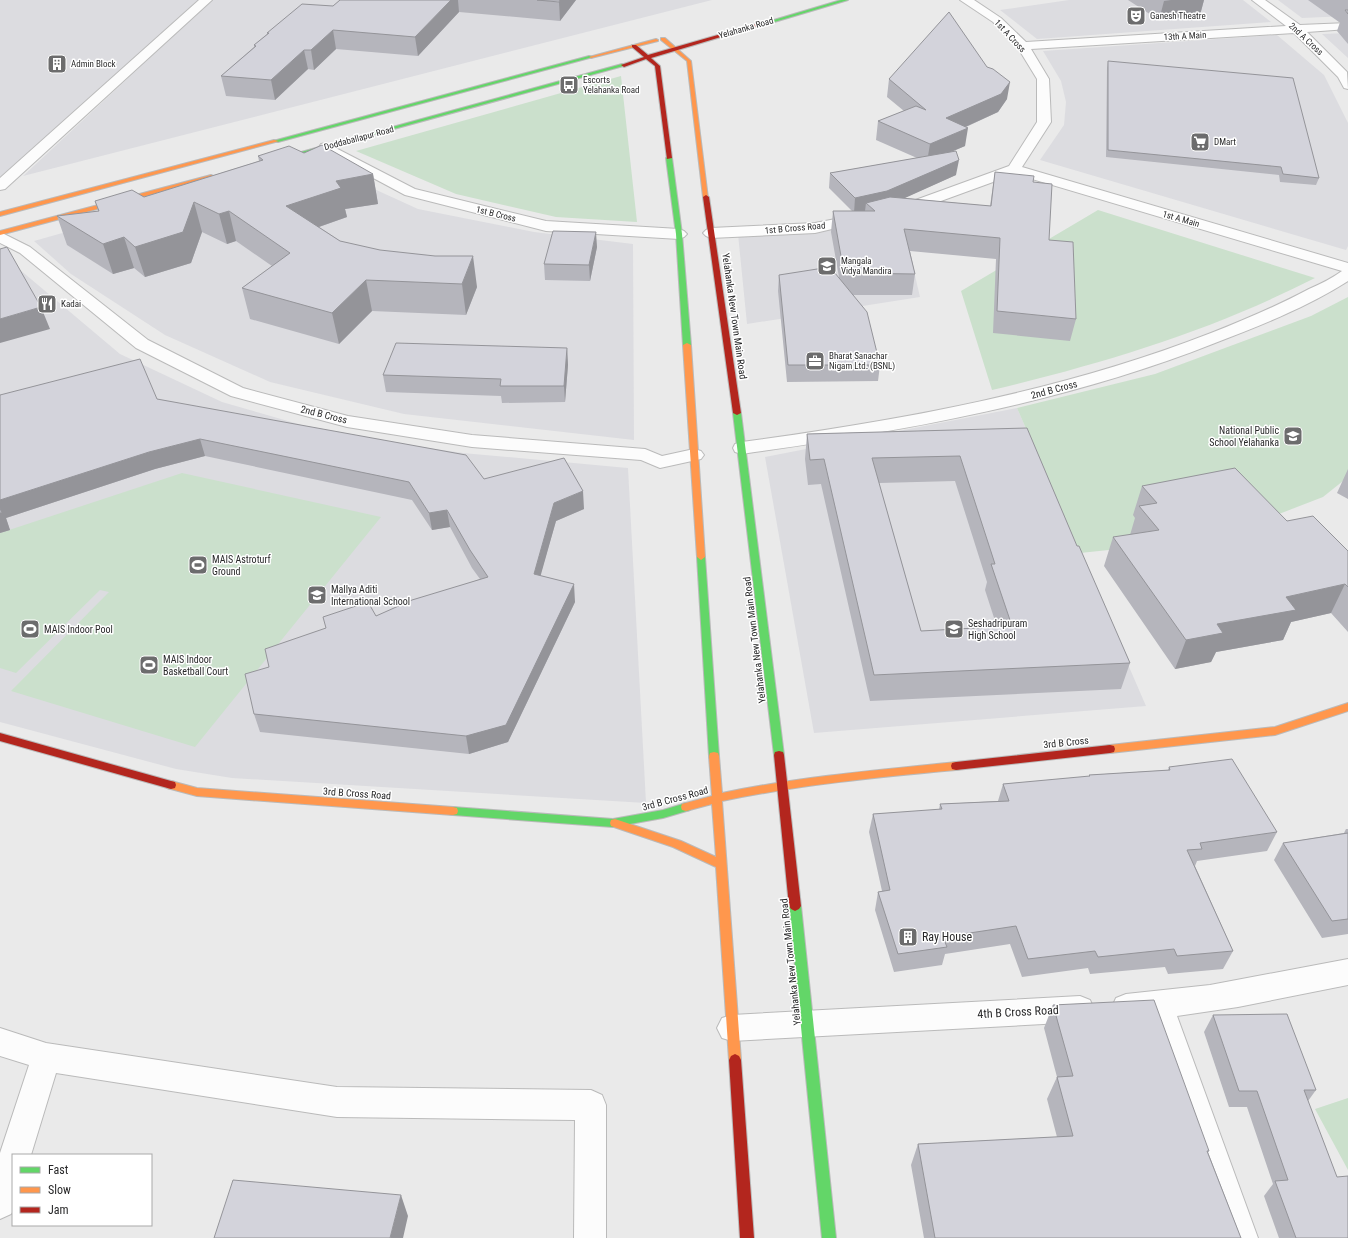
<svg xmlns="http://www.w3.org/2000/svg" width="1348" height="1238" viewBox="0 0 1348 1238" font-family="'Roboto Condensed',sans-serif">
<rect width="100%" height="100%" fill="#eaeaea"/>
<path fill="#dcdce0" d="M 0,0 L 198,0 L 0,181 Z
M 212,0 L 712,0 L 23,176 Z
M 1069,0 L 1243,0 L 1271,22 L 1037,39 L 1000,10 Z
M 1278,0 L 1348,0 L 1348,16 L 1302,18 Z
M 1348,33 L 1348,58 L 1322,34 Z
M 1277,35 L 1324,75 L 1348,123 L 1348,246 L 1346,250 L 1040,160 L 1064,125 L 1066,102 L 1061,81 L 1043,51 Z
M 315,162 L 418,209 L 534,232 L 633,244 L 634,440 L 404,414 L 270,382 L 165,335 L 71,274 L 34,241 Z
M 903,224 L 920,297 L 747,324 L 738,234 L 814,231 Z
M 0,253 L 120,354 L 222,402 L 333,434 L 463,453 L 628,468 L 646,803 L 232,778 L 176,769 L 0,722 Z
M 1017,408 L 1146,706 L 814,733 L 765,457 Z"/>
<path fill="#cbe0cc" d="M 621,76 L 637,222 L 556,217 L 456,194 L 356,151 Z
M 1098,210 L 1315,278 C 1211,331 1105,363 992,390 L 961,291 Z
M 1348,297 L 1348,477 L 1323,497 L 1214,539 L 1080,553 L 1017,408 L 1155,374 L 1311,316 Z
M 182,473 L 381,517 L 195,747 L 11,691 L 109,592 L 100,590 L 16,673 L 0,668 L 0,533 Z
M 1348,1098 L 1348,1170 L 1315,1109 Z"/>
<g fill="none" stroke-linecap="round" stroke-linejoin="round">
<g stroke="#bababa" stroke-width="2">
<path id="street" d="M 199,0 L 212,0 L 5,189 L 0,190 L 0,178 Z
M 960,0 L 974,0 L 1001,18 L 1026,42 L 1286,26 L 1252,0 L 1265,0 L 1300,25 L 1348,23 L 1348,29 L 1307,32 L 1347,72 L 1348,89 L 1344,88 L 1338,77 L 1294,33 L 1031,49 L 1049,79 L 1051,122 L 1022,167 L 1348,263 L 1348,281 C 1307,307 1260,326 1215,343 C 1064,403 903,431 742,454 L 735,452 L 733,448 L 735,444 L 742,442 C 902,420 1060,392 1211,333 C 1244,320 1277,306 1309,289 C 1320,284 1331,279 1342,271 L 1015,174 L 919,209 L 900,213 L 895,212 L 893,209 L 895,206 L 910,202 L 1009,166 L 1037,122 L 1037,79 L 1018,48 L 993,22 Z
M 326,143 L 415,189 L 546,221 L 679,229 L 684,231 L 687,234 L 684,237 L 679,239 L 546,231 L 405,195 L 321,150 L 319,147 L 321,144 Z
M 861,214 L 866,215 L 868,218 L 866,221 L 815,233 L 711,238 L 706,236 L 703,233 L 706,230 L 711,228 L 815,223 Z
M 0,232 L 30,247 L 148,340 L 243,388 L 348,416 L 472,435 L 645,449 L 662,456 L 694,449 L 701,451 L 704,455 L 701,459 L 660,468 L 641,460 L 472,447 L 347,427 L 231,396 L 136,348 L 20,253 L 0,243 Z
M 1348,959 L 1348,985 L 1238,1007 L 1177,1016 L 1258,1238 L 1226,1238 L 1149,1018 L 1126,1020 L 1116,1016 L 1112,1007 L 1116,998 L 1126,994 L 1210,985 Z
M 1080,996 L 1090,1000 L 1094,1009 L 1090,1018 L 1080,1022 L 732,1041 L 722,1038 L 717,1028 L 722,1018 L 732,1015 Z
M 0,1028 L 46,1043 L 337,1087 L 591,1090 L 602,1095 L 606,1105 L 606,1238 L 574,1238 L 575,1120 L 337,1117 L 56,1073 L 31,1155 L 13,1155 L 13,1211 L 11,1214 L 0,1219 L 0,1153 L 29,1065 L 0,1056 Z"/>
</g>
<g stroke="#bababa" stroke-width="2">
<path id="fast" d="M 841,0 L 848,0 L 771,23 L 767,22 Z
M 589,56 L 593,57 L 278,142 L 273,141 Z
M 622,64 L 627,65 L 299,155 L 294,154 Z
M 669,156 L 672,158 L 682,234 L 691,345 L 687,347 L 683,345 L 676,234 L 666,158 Z
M 734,411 L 737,411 L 741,413 L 784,755 L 783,758 L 779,759 L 775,758 L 774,755 L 733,413 Z
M 701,554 L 705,557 L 719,756 L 718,759 L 714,760 L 710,759 L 709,756 L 697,557 Z
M 686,803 L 690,804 L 691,807 L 690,810 L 663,818 L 613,827 L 453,815 L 449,814 L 448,811 L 449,808 L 453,807 L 613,819 L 663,810 Z
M 795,901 L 799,903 L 801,906 L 836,1238 L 822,1238 L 789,906 L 791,903 Z"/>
</g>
<g stroke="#bababa" stroke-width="2">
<path id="slow" d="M 661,38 L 665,38 L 691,61 L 708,198 L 703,197 L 687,61 L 661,40 Z
M 656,39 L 658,40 L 658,41 L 591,58 L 589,57 Z
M 274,140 L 279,141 L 0,216 L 0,212 Z
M 211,175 L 213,176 L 213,178 L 0,235 L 0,231 Z
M 687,343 L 691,345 L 705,557 L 701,560 L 697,557 L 683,345 Z
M 1348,703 L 1348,711 L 1275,735 L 1110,753 L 1106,752 L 1105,749 L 1106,746 L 1110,745 L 1275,727 Z
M 714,752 L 718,753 L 719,756 L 722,793 C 799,777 877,770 956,762 L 960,763 L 961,766 L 960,769 L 956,770 C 878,777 799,785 722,801 L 741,1060 L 739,1064 L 735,1066 L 731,1064 L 729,1060 L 716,867 L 673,847 L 611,826 L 610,823 L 611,820 L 615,819 L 681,841 L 716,857 L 712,804 L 686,811 L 682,810 L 681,807 L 682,804 L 712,796 L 709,756 L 710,753 Z
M 171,781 L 197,788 L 453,807 L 457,808 L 458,811 L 457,814 L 453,815 L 197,796 L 167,788 L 166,785 L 167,782 Z"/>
</g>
<g stroke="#bababa" stroke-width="2">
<path id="jam" d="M 767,21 L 771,22 L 651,58 L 660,66 L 672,158 L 667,159 L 655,66 L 646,59 L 624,67 L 621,65 L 644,57 L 632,47 L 632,45 L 636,45 L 648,55 Z
M 706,195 L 709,197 L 741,413 L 737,415 L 733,413 L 703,197 Z
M 0,733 L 171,781 L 175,782 L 176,785 L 175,788 L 171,789 L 0,741 Z
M 1110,745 L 1114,746 L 1115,749 L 1114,752 L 1110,753 L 956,770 L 952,769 L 951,766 L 952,763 L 956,762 Z
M 779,751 L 783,752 L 784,755 L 801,906 L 799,909 L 795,911 L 791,909 L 789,906 L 774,755 L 775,752 Z
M 735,1054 L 739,1056 L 741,1060 L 754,1238 L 740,1238 L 729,1060 L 731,1056 Z"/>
</g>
<use href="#street" fill="#fcfcfc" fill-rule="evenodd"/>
<use href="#fast" fill="#63d668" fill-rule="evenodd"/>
<use href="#slow" fill="#ff974d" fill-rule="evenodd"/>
<use href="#jam" fill="#b3261e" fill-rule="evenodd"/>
</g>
<path fill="#b5b5bc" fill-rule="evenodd" d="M 340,0 L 576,0 L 560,21 L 459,12 L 418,56 L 336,49 L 314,70 L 308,69 L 275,100 L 226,96 L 221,76 L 254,47 L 254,45 L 267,34 L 267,33 L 333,6 Z
M 1128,0 L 1204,0 L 1200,15 L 1159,20 Z
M 1308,0 L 1348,0 L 1348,44 L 1337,31 L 1340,22 L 1339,22 Z
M 1108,61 L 1319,178 L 1316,185 L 1280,182 L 1279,175 L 1106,157 L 1107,68 Z
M 889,79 L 1007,99 L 998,112 L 966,127 L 965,146 L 951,152 L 956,175 L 904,198 L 990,206 L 995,172 L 1033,182 L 1049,240 L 1076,319 L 1070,341 L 993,333 L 996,259 L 910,251 L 915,274 L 912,295 L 853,295 L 880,365 L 878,381 L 787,382 L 778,291 L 779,275 L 839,277 L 831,232 L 833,211 L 852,211 L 829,188 L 830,173 L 917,158 L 876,140 L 878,121 L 904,111 L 887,97 Z
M 304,153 L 373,174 L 378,204 L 345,209 L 347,217 L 319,227 L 340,241 L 477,287 L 466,315 L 372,311 L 339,344 L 250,319 L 242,288 L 272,266 L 236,241 L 227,244 L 202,232 L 191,263 L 145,277 L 134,268 L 113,274 L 67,245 L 57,216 L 98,211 L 95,201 L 144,197 L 259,161 L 258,156 Z
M 597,247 L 590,281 L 545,280 L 544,264 Z
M 567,348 L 568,365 L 565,402 L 502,403 L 501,396 L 386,392 L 383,375 Z
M 0,395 L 157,399 L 484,479 L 584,509 L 556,521 L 540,576 L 575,602 L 508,742 L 469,754 L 260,732 L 254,714 L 269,667 L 376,616 L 480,579 L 472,568 L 450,527 L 432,530 L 412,500 L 205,456 L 155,469 L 6,518 L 10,530 L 0,533 Z
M 1027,428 L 1077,546 L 1130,663 L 1121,689 L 870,701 L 821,484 L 808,485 L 805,459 L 807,434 ZM 955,481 L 987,582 L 985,590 L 997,627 L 921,631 L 879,483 Z
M 1348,469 L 1348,499 L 1337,493 Z
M 1142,486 L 1287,521 L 1348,551 L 1348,632 L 1331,613 L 1291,622 L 1283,640 L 1216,652 L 1211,662 L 1175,669 L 1104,566 L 1113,537 L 1130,535 L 1135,518 L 1133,515 Z
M 1169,767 L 1277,832 L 1267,851 L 1197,861 L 1195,866 L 1233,951 L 1223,969 L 1168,974 L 1165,967 L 1090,974 L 1088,968 L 1022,977 L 1010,944 L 945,954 L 942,965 L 894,972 L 875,910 L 878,892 L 882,891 L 869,832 L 873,814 L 939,810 L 940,804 L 998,801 L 1003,784 L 1089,777 L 1089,775 L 1168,770 Z
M 1346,829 L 1348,829 L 1348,934 L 1322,938 L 1274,860 L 1283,843 L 1344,833 Z
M 1053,1005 L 1209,1151 L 1208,1152 L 1241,1238 L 924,1238 L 911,1165 L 918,1144 L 1057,1137 L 1047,1099 L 1057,1077 L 1044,1028 Z
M 1213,1015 L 1316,1090 L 1308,1101 L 1348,1238 L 1279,1238 L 1264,1196 L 1273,1184 L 1247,1107 L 1229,1107 L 1204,1032 Z"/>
<path fill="#949499" d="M 451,0 L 458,0 L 459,12 L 418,56 L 415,37 Z
M 560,0 L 576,0 L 560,21 L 559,2 Z
M 1171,0 L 1204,0 L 1200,15 L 1159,20 L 1164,1 Z
M 333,30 L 336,49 L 314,70 L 311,50 Z
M 304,50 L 308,69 L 275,100 L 271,80 Z
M 1010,82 L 1007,99 L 998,112 L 943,137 L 946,118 Z
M 968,128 L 965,146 L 927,162 L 930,144 Z
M 959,160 L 956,175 L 885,207 L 866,203 L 865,211 L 854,213 L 855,198 Z
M 373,174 L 378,204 L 345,209 L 347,217 L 293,236 L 286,206 L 336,181 Z
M 194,202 L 202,232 L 191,263 L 145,277 L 135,247 Z
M 229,211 L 236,241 L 227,244 L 219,214 Z
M 596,232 L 597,247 L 590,281 L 589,265 Z
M 124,237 L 134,268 L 113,274 L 103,244 Z
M 473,256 L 477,287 L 466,315 L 462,284 Z
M 366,280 L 372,311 L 339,344 L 332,313 Z
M 41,307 L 50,329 L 0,343 L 0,319 Z
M 567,348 L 568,365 L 565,402 L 564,386 Z
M 200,439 L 205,456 L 155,469 L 6,518 L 10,530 L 0,533 L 0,500 L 149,452 Z
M 583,491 L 584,509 L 556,521 L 536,592 L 534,574 L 554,503 Z
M 447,510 L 450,527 L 432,530 L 429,513 Z
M 574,584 L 575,602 L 508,742 L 469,754 L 466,736 Z
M 1345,584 L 1331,613 L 1291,622 L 1283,640 L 1216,652 L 1211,662 L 1175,669 L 1186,640 L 1217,624 L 1286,597 Z
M 401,1195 L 408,1216 L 403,1238 L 390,1238 Z"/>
<path fill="#d3d3db" stroke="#949499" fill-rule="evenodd" d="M 340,0 L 451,0 L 415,37 L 333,30 L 311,50 L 304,50 L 271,80 L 221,76 L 256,46 L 254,45 L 269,33 L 267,33 L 302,4 L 333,6 Z
M 537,0 L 560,0 L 559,2 Z
M 1345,10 L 1348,10 L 1348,14 Z
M 949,12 L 987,67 L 993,69 L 1010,82 L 1001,94 L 946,118 L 968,128 L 930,144 L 878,121 L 916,106 L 926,110 L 889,79 Z
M 1108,61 L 1293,78 L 1319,178 L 1283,174 L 1281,167 L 1108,150 Z
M 322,145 L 373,174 L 336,181 L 341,188 L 286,206 L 340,241 L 380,250 L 435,256 L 473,256 L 462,284 L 366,280 L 332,313 L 242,288 L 290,253 L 229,211 L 219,214 L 194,202 L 183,232 L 135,247 L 124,237 L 103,244 L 57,216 L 99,211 L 95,201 L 132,190 L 144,197 L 263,160 L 258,156 L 289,146 L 304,153 Z
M 956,151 L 959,160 L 887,191 L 855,198 L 830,173 Z
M 995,172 L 1034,176 L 1033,182 L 1052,184 L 1049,240 L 1073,242 L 1076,319 L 997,311 L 1000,238 L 904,229 L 915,274 L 844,273 L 833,211 L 875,211 L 866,203 L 890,197 L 991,206 Z
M 553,231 L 596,232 L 589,265 L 544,264 Z
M 7,247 L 41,307 L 0,319 L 0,249 Z
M 830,267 L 867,312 L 880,365 L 788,365 L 779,275 Z
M 396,343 L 567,348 L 564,386 L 500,386 L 501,379 L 383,375 Z
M 140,359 L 157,399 L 466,455 L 484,479 L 564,458 L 583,491 L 554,503 L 534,574 L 574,584 L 506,725 L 466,736 L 254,714 L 245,674 L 269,667 L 265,649 L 326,628 L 323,617 L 368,602 L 376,616 L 412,600 L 488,577 L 470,550 L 447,510 L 429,513 L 409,482 L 200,439 L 149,452 L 0,500 L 0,395 Z
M 1027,428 L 1077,546 L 1079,546 L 1130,663 L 874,675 L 824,459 L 810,460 L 807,434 ZM 960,456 L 995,564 L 991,564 L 1012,626 L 921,631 L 872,458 Z
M 1235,468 L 1287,521 L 1313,516 L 1348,551 L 1348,587 L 1345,584 L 1286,597 L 1296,610 L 1217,624 L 1223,633 L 1186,640 L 1113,537 L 1159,530 L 1139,506 L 1157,503 L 1142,486 Z
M 0,508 L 2,513 L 0,513 Z
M 1232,759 L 1277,832 L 1200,843 L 1202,849 L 1187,850 L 1233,951 L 1177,956 L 1174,949 L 1098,957 L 1095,951 L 1028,959 L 1016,926 L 943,937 L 947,947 L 898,954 L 878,892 L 890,890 L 873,814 L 942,809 L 940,804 L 1009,801 L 1003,784 L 1090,776 L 1089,775 L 1170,770 L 1169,767 Z
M 1348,833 L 1348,919 L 1332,921 L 1283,843 Z
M 1154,1000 L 1209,1151 L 1207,1151 L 1241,1238 L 935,1238 L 918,1144 L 1073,1136 L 1057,1077 L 1073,1076 L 1053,1005 Z
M 1287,1014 L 1316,1090 L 1304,1090 L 1337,1177 L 1348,1176 L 1348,1238 L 1296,1238 L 1275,1181 L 1288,1180 L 1257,1091 L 1239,1091 L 1213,1015 Z
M 233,1180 L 401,1195 L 390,1238 L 214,1238 Z"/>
<defs>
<g id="theatre-square" transform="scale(1)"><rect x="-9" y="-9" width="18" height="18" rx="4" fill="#6c6c6d" stroke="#fff"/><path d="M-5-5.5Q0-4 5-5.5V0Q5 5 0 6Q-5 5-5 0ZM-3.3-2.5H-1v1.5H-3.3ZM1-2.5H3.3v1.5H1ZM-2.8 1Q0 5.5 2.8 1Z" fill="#fff"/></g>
<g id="building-square" transform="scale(1)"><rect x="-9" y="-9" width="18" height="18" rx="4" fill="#6c6c6d" stroke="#fff"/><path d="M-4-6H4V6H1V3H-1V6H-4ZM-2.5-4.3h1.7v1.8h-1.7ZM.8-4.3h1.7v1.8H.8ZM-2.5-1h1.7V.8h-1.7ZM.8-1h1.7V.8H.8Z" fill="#fff"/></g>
<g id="bus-square" transform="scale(1)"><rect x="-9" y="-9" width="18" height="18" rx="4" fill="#6c6c6d" stroke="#fff"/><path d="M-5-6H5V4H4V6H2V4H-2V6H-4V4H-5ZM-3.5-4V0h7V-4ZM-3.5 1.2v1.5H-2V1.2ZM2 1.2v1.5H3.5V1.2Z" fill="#fff"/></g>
<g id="supermarket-square" transform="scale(1)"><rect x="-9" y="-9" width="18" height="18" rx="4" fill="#6c6c6d" stroke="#fff"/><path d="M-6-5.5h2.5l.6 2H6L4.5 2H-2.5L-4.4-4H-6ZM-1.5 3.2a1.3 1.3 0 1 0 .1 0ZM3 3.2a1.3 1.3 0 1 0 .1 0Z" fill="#fff"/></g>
<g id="school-square" transform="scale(1)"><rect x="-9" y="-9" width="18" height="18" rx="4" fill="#6c6c6d" stroke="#fff"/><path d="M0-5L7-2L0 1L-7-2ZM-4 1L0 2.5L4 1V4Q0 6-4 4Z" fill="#fff"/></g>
<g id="restaurant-square" transform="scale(1)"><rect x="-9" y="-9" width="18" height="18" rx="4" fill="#6c6c6d" stroke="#fff"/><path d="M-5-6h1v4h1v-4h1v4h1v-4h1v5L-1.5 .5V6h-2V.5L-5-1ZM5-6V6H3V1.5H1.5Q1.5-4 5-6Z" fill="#fff"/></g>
<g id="office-square" transform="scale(1)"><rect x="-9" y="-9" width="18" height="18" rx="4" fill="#6c6c6d" stroke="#fff"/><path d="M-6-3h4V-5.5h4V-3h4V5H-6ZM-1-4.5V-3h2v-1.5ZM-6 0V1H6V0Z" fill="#fff"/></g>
<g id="stadium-square" transform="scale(1)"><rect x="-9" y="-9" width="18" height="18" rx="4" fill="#6c6c6d" stroke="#fff"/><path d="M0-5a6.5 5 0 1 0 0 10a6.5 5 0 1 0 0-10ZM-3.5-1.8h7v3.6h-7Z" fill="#fff"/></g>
</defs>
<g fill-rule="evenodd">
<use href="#theatre-square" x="1136" y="16"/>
<use href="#building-square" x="57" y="64"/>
<use href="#bus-square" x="569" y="85"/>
<use href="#supermarket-square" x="1200" y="142"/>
<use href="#school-square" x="827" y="266"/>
<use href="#restaurant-square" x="47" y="304"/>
<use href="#office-square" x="815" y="361"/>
<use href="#school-square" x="1293" y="436"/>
<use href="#stadium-square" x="198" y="565"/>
<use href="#school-square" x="317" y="595"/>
<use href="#stadium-square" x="30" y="629"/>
<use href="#school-square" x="954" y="629"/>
<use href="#stadium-square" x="149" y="665"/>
<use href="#building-square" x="908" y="937"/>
</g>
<g text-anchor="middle" stroke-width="3" stroke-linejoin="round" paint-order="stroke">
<g font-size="9" fill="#282829" stroke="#fff" text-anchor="start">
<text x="1150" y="19">Ganesh Theatre</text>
<text x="71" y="67">Admin Block</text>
<text x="583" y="83">Escorts<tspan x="583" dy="10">Yelahanka Road</tspan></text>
<text x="1214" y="145">DMart</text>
<text x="841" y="264">Mangala<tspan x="841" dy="10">Vidya Mandira</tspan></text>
<text x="61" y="307">Kadai</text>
<text x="829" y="359">Bharat Sanachar<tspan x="829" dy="10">Nigam Ltd. (BSNL)</tspan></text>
</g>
<g font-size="9" fill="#282829" stroke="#fff">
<text transform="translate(746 28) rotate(-16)" y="3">Yelahanka Road</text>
<text transform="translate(1010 36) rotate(47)" y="3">1st A Cross</text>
<text transform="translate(1185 36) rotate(-3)" y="3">13th A Main</text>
<text transform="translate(1306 39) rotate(43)" y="3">2nd A Cross</text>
<text transform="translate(359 138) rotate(-15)" y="3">Doddaballapur Road</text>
<text transform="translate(496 214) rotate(14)" y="3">1st B Cross</text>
<text transform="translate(1181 219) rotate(16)" y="3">1st A Main</text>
<text transform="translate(795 228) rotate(-5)" y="3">1st B Cross Road</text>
</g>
<g font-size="10" fill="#282829" stroke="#fff">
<text transform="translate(735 316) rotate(82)" y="4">Yelahanka New Town Main Road</text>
<text transform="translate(1054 389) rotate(-15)" y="4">2nd B Cross</text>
<text transform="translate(324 414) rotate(14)" y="4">2nd B Cross</text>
<text transform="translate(754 640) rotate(-97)" y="4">Yelahanka New Town Main Road</text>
<text transform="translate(1066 742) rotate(-6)" y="4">3rd B Cross</text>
<text transform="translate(357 793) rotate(4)" y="4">3rd B Cross Road</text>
<text transform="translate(675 798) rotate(-15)" y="4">3rd B Cross Road</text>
<text transform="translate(790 962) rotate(-96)" y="4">Yelahanka New Town Main Road</text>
</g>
<g font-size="10" fill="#282829" stroke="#fff" text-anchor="start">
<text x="1279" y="434" text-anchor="end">National Public<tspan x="1279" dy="12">School Yelahanka</tspan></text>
<text x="212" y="563">MAIS Astroturf<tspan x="212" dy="12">Ground</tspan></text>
<text x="331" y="593">Mallya Aditi<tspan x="331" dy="12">International School</tspan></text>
<text x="968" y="627">Seshadripuram<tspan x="968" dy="12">High School</tspan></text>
<text x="44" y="633">MAIS Indoor Pool</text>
<text x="163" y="663">MAIS Indoor<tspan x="163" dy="12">Basketball Court</tspan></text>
</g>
<g font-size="12" fill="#282829" stroke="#fff" text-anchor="start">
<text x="922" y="941">Ray House</text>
</g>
<g font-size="12" fill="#282829" stroke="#fff">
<text transform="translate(1018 1012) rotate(-3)" y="4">4th B Cross Road</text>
</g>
</g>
<rect x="12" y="1154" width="140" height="72" fill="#ffffff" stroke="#a9a9a9"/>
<rect x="20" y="1167" width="20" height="6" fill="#63d668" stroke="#a9a9a9"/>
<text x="48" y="1174" font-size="12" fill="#282829">Fast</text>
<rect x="20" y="1187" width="20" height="6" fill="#ff974d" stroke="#a9a9a9"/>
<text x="48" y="1194" font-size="12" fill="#282829">Slow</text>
<rect x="20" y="1207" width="20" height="6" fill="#b3261e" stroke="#a9a9a9"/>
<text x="48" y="1214" font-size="12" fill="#282829">Jam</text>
</svg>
